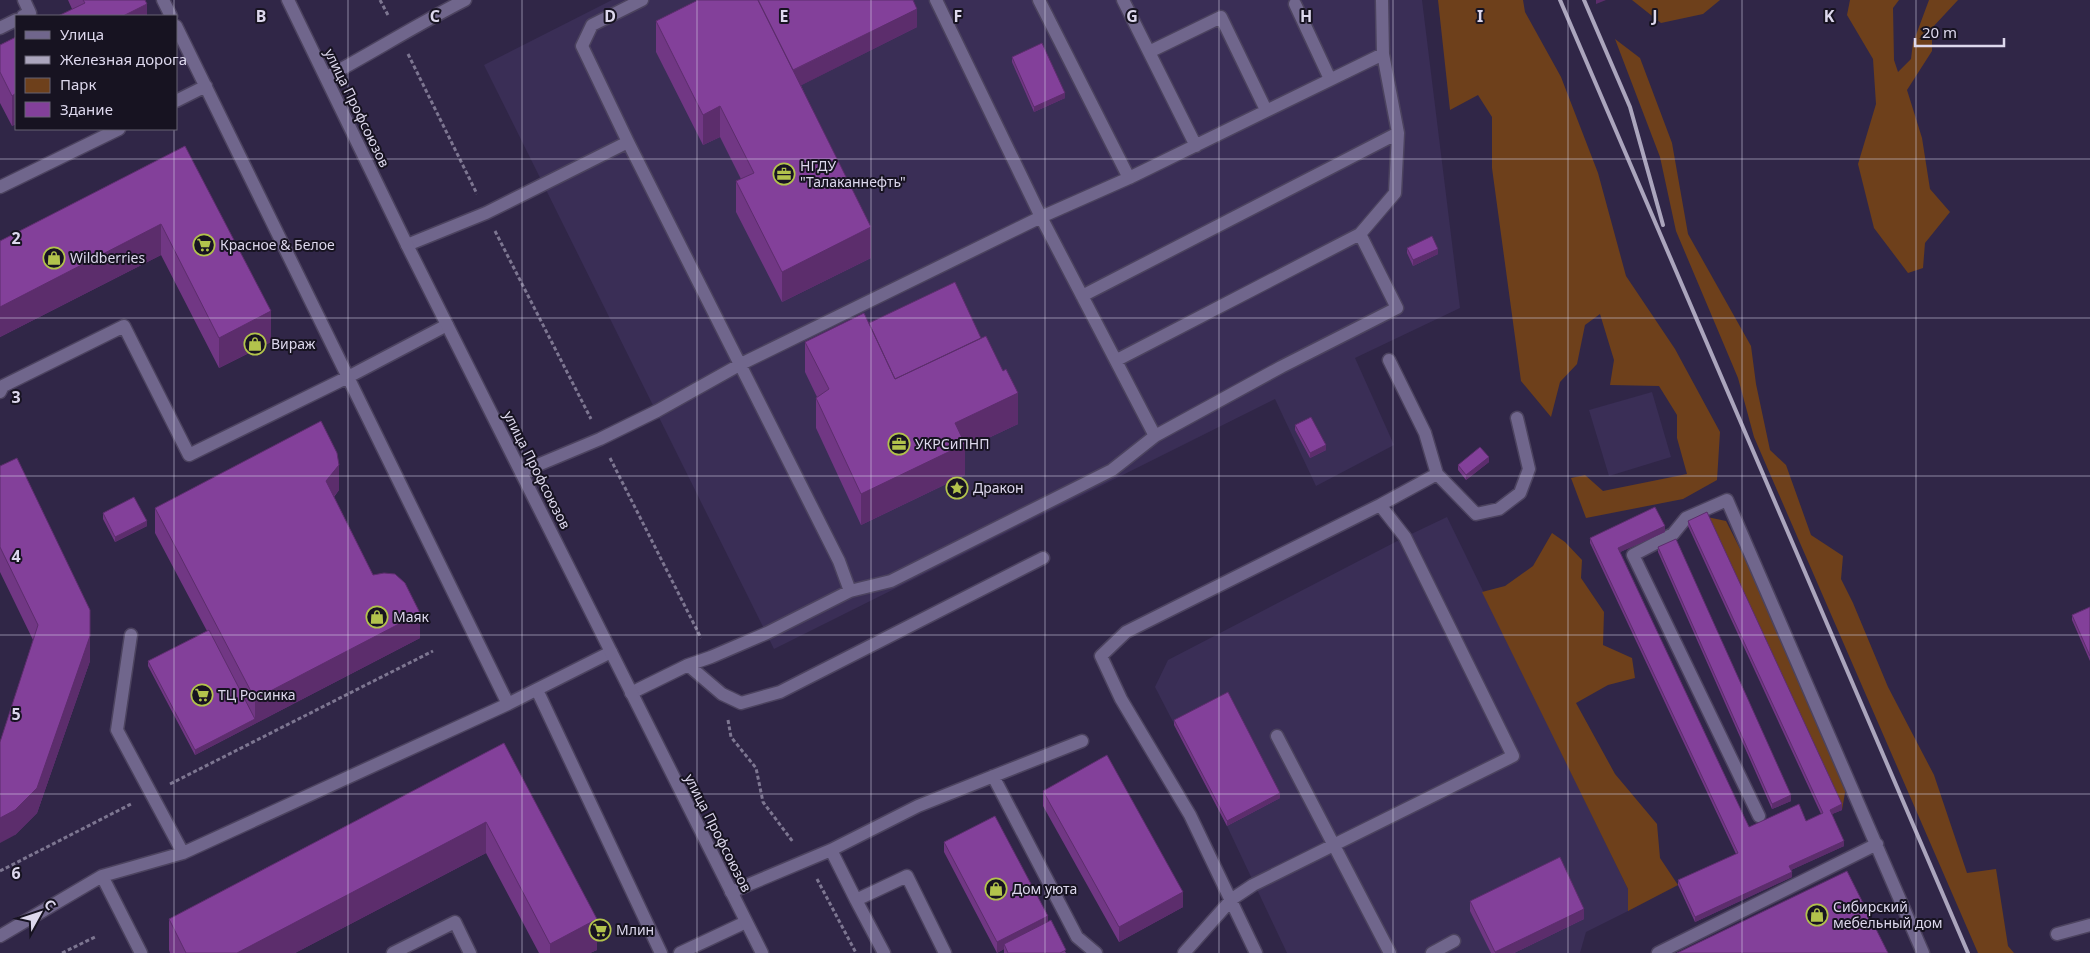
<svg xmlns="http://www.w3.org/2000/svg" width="2090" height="953" viewBox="0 0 2090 953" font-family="'Noto Sans',sans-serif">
<rect width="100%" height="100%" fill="#302647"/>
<path fill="#3a2e56" d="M 612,0 L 1422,0 L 1460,308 L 1355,358 L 1394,445 L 1316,486 L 1275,399 L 774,649 L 484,65 Z
M 1652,392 L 1671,457 L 1609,476 L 1589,410 Z
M 1447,517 L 1628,889 L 1628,911 L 1586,932 L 1580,953 L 1287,953 L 1227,826 L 1155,687 L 1168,660 L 1405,537 Z"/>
<path fill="#6e401b" d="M 1438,0 L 1523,0 L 1525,12 L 1561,77 L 1598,173 L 1626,276 L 1675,349 L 1720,432 L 1717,480 L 1683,499 L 1586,518 L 1571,478 L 1585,475 L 1603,491 L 1687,474 L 1677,438 L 1677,415 L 1659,386 L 1610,385 L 1614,360 L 1600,314 L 1585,325 L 1577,364 L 1560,382 L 1551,417 L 1521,381 L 1492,168 L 1492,117 L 1478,95 L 1450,110 Z
M 1632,0 L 1720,0 L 1703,14 L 1661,23 Z
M 1850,0 L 1899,0 L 1893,8 L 1894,60 L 1898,72 L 1911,59 L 1913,43 L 1929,0 L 1958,0 L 1932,28 L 1932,51 L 1907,90 L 1922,138 L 1930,189 L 1950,212 L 1925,243 L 1923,268 L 1908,273 L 1874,228 L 1858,164 L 1876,104 L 1873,59 L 1847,15 Z
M 1615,39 L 1640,58 L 1672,143 L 1688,234 L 1751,346 L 1756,384 L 1770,450 L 1786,465 L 1811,535 L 1843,556 L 1841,579 L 1853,603 L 1888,687 L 1934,775 L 1967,873 L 1996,869 L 2008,946 L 2014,953 L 1978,953 L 1754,437 L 1738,378 L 1676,231 L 1660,157 Z
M 1707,517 L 1726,521 L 1772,612 L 1847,781 L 1842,810 Z
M 1552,533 L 1565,542 L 1582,560 L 1581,578 L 1604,612 L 1603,645 L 1632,658 L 1635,678 L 1608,685 L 1576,703 L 1615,774 L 1657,824 L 1660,858 L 1678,885 L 1628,911 L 1628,889 L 1482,592 L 1505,586 L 1533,566 Z"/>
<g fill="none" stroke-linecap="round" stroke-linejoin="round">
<g stroke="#4c435f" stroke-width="15">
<path id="lane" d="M 163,0 L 171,16
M 642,0 L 592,25 L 582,46 L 628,142 L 839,561 L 850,591
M 936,0 L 1041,217 L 1155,436
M 1039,0 L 1129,178
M 1123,0 L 1196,146
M 1295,4 L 1330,79
M 23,16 L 30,13 L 24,0
M 176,26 L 508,704
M 0,28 L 16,20
M 1149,52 L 1221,17 L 1266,110
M 327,77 C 373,52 418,24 465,0
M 176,101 L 206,86
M 0,187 L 119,129
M 1360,234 L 1395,193 L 1398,133 L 1383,54 L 1382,0
M 407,245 L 486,213 L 628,142
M 1082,296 L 1398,133
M 1389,360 L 1425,433 L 1437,474 L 1476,514 L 1499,509 L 1520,493 L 1529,469 L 1517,418
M 0,392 L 3,386 L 124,326 L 189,455 L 348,377 L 447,325
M 521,472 L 600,439 L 657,411 L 741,364 L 1041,217 L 1129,178 L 1383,54
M 131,635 L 117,730 L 183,853
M 688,665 L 722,694 L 741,703 L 780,692 L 1043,558
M 537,690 L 661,953
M 631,693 L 688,665 L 711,657 L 767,633 L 850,591 L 891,581 L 1112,470 L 1155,436 L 1281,367 L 1397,308 L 1360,234 L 1117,360
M 1277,736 L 1390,953
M 993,776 L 1077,937 L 1096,953
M 1759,816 L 1633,555 L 1673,534 L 1686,518 L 1727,500 L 1923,953
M 831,850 L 856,900 L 907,876 L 945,953
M 102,876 L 141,953
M 731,892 L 831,850 L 918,806 L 1082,741
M 856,900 L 884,953
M 2057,934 L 2090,925
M 0,936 L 102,876 L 183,853 L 508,704 L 611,652
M 393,953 L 455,922 L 470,953
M 680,953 L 746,922
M 1184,953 L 1232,899 L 1253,885 L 1513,756 L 1405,537 L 1380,505
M 1256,953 L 1190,815 L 1121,699 L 1101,656 L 1126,632 L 1380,505 L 1437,474
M 1432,953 L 1454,941
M 1658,953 L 1877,844"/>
</g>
<g stroke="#4c435f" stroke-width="15">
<path id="secondary" d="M 288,0 L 407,245 L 762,953"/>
</g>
<path stroke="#7d7691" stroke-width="3" stroke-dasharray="4 2.5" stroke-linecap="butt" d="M 380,0 L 389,17
M 408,54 L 477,194
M 495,231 L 591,419
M 610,458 L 701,638
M 728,720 L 731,737 L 756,768 L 763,802 L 793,842
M 170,784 L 433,651
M 0,871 L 133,803
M 817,879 L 856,953
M 62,953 L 95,937"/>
<use href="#lane" stroke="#70668c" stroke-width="12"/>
<use href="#secondary" stroke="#70668c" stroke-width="12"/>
<path stroke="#aba5bd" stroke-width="4" d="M 1560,0 L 1968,953
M 1584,0 L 1630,107 L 1663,225"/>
</g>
<path fill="#713784" d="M 68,0 L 145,0 L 147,16 L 72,9 Z
M 656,21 L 917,27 L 801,85 L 871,258 L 782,302 L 736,212 L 736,181 L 741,179 L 720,137 L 703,145 L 656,52 Z
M 16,37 L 16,124 L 12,126 L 0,103 L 0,45 Z
M 1012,57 L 1065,98 L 1034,112 L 1012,62 Z
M 185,146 L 271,342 L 219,368 L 161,255 L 0,337 L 0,241 Z
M 1407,248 L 1438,254 L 1413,266 L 1407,253 Z
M 869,323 L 1018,424 L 965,449 L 965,475 L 861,525 L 816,428 L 816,398 L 817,397 L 805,372 L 805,342 Z
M 1295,425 L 1326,450 L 1310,458 L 1295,430 Z
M 1489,462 L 1466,480 L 1458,470 L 1458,465 Z
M 0,466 L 90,636 L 90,661 L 37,813 L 15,835 L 33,640 L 0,572 Z
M 339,490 L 334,497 L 373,575 L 420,638 L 195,755 L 148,666 L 148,661 L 207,631 L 155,533 L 155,508 Z
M 103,513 L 147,526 L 115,542 L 103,519 Z
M 1688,521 L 1842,810 L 1832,814 L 1844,846 L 1791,870 L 1792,877 L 1695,922 L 1678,885 L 1678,880 L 1736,854 L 1590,543 L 1590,538 L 1665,532 L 1620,552 L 1749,827 L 1806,821 L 1821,814 L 1688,526 Z
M 1658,547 L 1791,801 L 1772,809 L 1658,552 Z
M 2090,607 L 2090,661 L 2072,620 L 2072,615 Z
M 1174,720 L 1280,798 L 1227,826 L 1174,725 Z
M 504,743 L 597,950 L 590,953 L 539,953 L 486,853 L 295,953 L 170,953 L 169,950 L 169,919 Z
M 1043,791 L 1183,907 L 1119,942 L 1043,806 Z
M 944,842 L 1048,922 L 1066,953 L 1004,953 L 1004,949 L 997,953 L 944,852 Z
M 1470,901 L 1584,919 L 1514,953 L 1491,953 L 1470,911 Z"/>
<path fill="#5c2d6c" d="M 1596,0 L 1606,0 L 1596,4 Z
M 147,4 L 147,16 L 123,16 Z
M 917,9 L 917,27 L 788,92 L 788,73 Z
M 16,93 L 16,124 L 12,126 L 12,96 Z
M 1065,93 L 1065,98 L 1034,112 L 1034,107 Z
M 720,106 L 720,137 L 703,145 L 703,115 Z
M 161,224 L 161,255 L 0,337 L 0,307 Z
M 871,227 L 871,258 L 782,302 L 782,272 Z
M 1438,249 L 1438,254 L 1413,266 L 1413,260 Z
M 271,311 L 271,342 L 219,368 L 219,338 Z
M 1018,393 L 1018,424 L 965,449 L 965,475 L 861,525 L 861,494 L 955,423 Z
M 1326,445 L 1326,450 L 1310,458 L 1310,453 Z
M 1489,457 L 1489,462 L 1466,480 L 1466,475 Z
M 339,465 L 339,490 L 326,506 L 326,481 Z
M 147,521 L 147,526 L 115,542 L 115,537 Z
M 1665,526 L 1665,532 L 1618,553 L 1618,548 Z
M 90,610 L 90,661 L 37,813 L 15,835 L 0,843 L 0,818 Z
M 420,613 L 420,638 L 195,755 L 195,750 L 255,719 L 255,699 Z
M 1280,793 L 1280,798 L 1227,826 L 1227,821 Z
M 1791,795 L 1791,801 L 1772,809 L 1772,804 Z
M 1842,804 L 1842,810 L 1830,815 L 1830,810 Z
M 486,822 L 486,853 L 295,953 L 237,953 Z
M 1844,841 L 1844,846 L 1789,871 L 1789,866 Z
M 1792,872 L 1792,877 L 1695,922 L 1695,917 Z
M 1183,892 L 1183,907 L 1119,942 L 1119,927 Z
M 1584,909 L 1584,919 L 1514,953 L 1495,953 L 1495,952 Z
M 1048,916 L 1048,926 L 1004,944 L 1004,949 L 997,953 L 997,942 Z
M 597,919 L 597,950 L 590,953 L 550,953 L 550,944 Z"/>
<path fill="#83409a" stroke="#5c2d6c" d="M 83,0 L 145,0 L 147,4 L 123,16 L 58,16 L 85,3 Z
M 698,0 L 758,0 L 871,227 L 782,272 L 736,181 L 754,173 L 720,106 L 703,115 L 656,21 Z
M 758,0 L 913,0 L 917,9 L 793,70 Z
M 16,37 L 16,93 L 12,96 L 0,72 L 0,45 Z
M 1042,43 L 1065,93 L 1034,107 L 1012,57 Z
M 185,146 L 271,311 L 219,338 L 161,224 L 0,307 L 0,241 Z
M 1432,236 L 1438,249 L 1413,260 L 1407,248 Z
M 955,282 L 981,338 L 895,379 L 869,323 Z
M 864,313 L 895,379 L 986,336 L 1003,371 L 1006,369 L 1018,393 L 955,423 L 965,444 L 861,494 L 816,398 L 829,389 L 805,342 Z
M 1311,417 L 1326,445 L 1310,453 L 1295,425 Z
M 321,421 L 337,453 L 339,465 L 326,481 L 373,575 L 384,573 L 395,574 L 405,583 L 420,613 L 255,699 L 155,508 Z
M 1480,447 L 1489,457 L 1466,475 L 1458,465 Z
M 17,458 L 90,610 L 90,636 L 37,788 L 15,810 L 0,818 L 0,742 L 38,625 L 0,547 L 0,466 Z
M 134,497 L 147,521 L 115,537 L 103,513 Z
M 1655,507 L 1665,526 L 1618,548 L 1749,827 L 1799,804 L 1806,821 L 1823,813 L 1688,521 L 1707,512 L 1842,804 L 1830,810 L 1844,841 L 1789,866 L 1792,872 L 1695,917 L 1678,880 L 1738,853 L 1590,538 Z
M 1676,539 L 1791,795 L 1772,804 L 1658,547 Z
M 2090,607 L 2090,656 L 2072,615 Z
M 209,630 L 255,719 L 195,750 L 148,661 Z
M 1228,692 L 1280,793 L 1227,821 L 1174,720 Z
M 504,743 L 597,919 L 550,944 L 486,822 L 237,953 L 186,953 L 169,919 Z
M 1107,755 L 1183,892 L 1119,927 L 1043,791 Z
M 995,816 L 1048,916 L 997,942 L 944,842 Z
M 1560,857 L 1584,909 L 1495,952 L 1470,901 Z
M 1847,871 L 1888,953 L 1677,953 Z
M 1051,920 L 1066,950 L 1060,953 L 1008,953 L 1004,944 Z"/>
<path fill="none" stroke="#ddd8ed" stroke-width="1" stroke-opacity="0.55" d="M 174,0 L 174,16M 348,0 L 348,953M 522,0 L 522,953M 697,0 L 697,953M 871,0 L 871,953M 1045,0 L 1045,953M 1219,0 L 1219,953M 1393,0 L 1393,953M 1568,0 L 1568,953M 1742,0 L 1742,953M 1916,0 L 1916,953M 174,129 L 174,953M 0,159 L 2090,159M 0,318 L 2090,318M 0,476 L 2090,476M 0,635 L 2090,635M 0,794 L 2090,794"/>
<defs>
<g id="office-ring" transform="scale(1.125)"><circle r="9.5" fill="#171321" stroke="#b2c34c" stroke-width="1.5"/><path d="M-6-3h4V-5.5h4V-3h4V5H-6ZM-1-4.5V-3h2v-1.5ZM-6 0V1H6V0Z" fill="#b2c34c"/></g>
<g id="supermarket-ring" transform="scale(1.125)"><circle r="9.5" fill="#171321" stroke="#b2c34c" stroke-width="1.5"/><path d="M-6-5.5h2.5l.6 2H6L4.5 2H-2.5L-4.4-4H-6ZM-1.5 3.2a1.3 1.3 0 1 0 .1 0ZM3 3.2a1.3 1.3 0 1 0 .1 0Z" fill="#b2c34c"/></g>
<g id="shop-ring" transform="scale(1.125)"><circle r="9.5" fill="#171321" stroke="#b2c34c" stroke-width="1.5"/><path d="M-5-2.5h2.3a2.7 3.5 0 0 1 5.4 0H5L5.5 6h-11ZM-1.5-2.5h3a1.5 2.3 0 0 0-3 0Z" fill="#b2c34c"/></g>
<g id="sight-ring" transform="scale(1.125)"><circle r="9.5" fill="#171321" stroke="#b2c34c" stroke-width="1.5"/><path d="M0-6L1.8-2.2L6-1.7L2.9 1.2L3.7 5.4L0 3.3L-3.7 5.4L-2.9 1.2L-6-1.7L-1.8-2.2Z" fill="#b2c34c"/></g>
</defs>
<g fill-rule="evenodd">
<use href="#office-ring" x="784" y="174"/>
<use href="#supermarket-ring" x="204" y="245"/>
<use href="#shop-ring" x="54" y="258"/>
<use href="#shop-ring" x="255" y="344"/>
<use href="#office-ring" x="899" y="444"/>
<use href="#sight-ring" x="957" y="488"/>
<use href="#shop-ring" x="377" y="617"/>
<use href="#supermarket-ring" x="202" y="695"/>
<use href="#shop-ring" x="996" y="889"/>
<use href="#shop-ring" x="1817" y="915"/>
<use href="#supermarket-ring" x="600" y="930"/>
</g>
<g text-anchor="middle" stroke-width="4" stroke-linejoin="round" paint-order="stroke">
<g font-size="14" fill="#ddd8ed" stroke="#171321">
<text transform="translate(357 108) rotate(64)" y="5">улица Профсоюзов</text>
<text transform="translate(537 470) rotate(63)" y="5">улица Профсоюзов</text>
<text transform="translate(718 833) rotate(63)" y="5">улица Профсоюзов</text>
</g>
<g font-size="14" fill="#ddd8ed" stroke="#171321" text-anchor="start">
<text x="800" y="171">НГДУ<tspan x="800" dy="16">"Талаканнефть"</tspan></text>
<text x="220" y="250">Красное &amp; Белое</text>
<text x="70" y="263">Wildberries</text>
<text x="271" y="349">Вираж</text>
<text x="915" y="449">УКРСиПНП</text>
<text x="973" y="493">Дракон</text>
<text x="393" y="622">Маяк</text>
<text x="218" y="700">ТЦ Росинка</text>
<text x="1012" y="894">Дом уюта</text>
<text x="1833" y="912">Сибирский<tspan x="1833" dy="16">мебельный дом</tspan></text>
<text x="616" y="935">Млин</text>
</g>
</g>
<g font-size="16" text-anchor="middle" font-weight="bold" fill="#ddd8ed" stroke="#171321" stroke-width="4" stroke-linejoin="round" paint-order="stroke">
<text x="261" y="22">B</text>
<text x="435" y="22">C</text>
<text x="610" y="22">D</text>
<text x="784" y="22">E</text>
<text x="958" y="22">F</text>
<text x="1132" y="22">G</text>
<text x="1306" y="22">H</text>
<text x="1480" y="22">I</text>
<text x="1655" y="22">J</text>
<text x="1829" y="22">K</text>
<text x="16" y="244">2</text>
<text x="16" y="403">3</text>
<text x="16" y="562">4</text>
<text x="16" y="720">5</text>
<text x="16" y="879">6</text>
</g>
<rect x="15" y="15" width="162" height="115" fill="#171321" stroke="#666273"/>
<rect x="25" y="31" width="25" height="8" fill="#70668c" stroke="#666273"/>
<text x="60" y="40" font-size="15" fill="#ddd8ed">Улица</text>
<rect x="25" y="56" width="25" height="8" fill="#aba5bd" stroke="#666273"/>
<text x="60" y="65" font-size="15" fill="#ddd8ed">Железная дорога</text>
<rect x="25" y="78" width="25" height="15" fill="#6e401b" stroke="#666273"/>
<text x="60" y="90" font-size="15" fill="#ddd8ed">Парк</text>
<rect x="25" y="102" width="25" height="15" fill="#83409a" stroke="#666273"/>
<text x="60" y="115" font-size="15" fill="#ddd8ed">Здание</text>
<g transform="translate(40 913) rotate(50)" stroke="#171321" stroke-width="4" paint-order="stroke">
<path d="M0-4L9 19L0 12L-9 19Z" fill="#ddd8ed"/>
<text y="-8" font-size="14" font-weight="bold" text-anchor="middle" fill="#ddd8ed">С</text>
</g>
<path d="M1915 38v8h89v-8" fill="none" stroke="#ddd8ed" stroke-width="2.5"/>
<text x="1922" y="38" font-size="15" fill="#ddd8ed" stroke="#171321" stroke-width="4" paint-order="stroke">20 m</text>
</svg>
